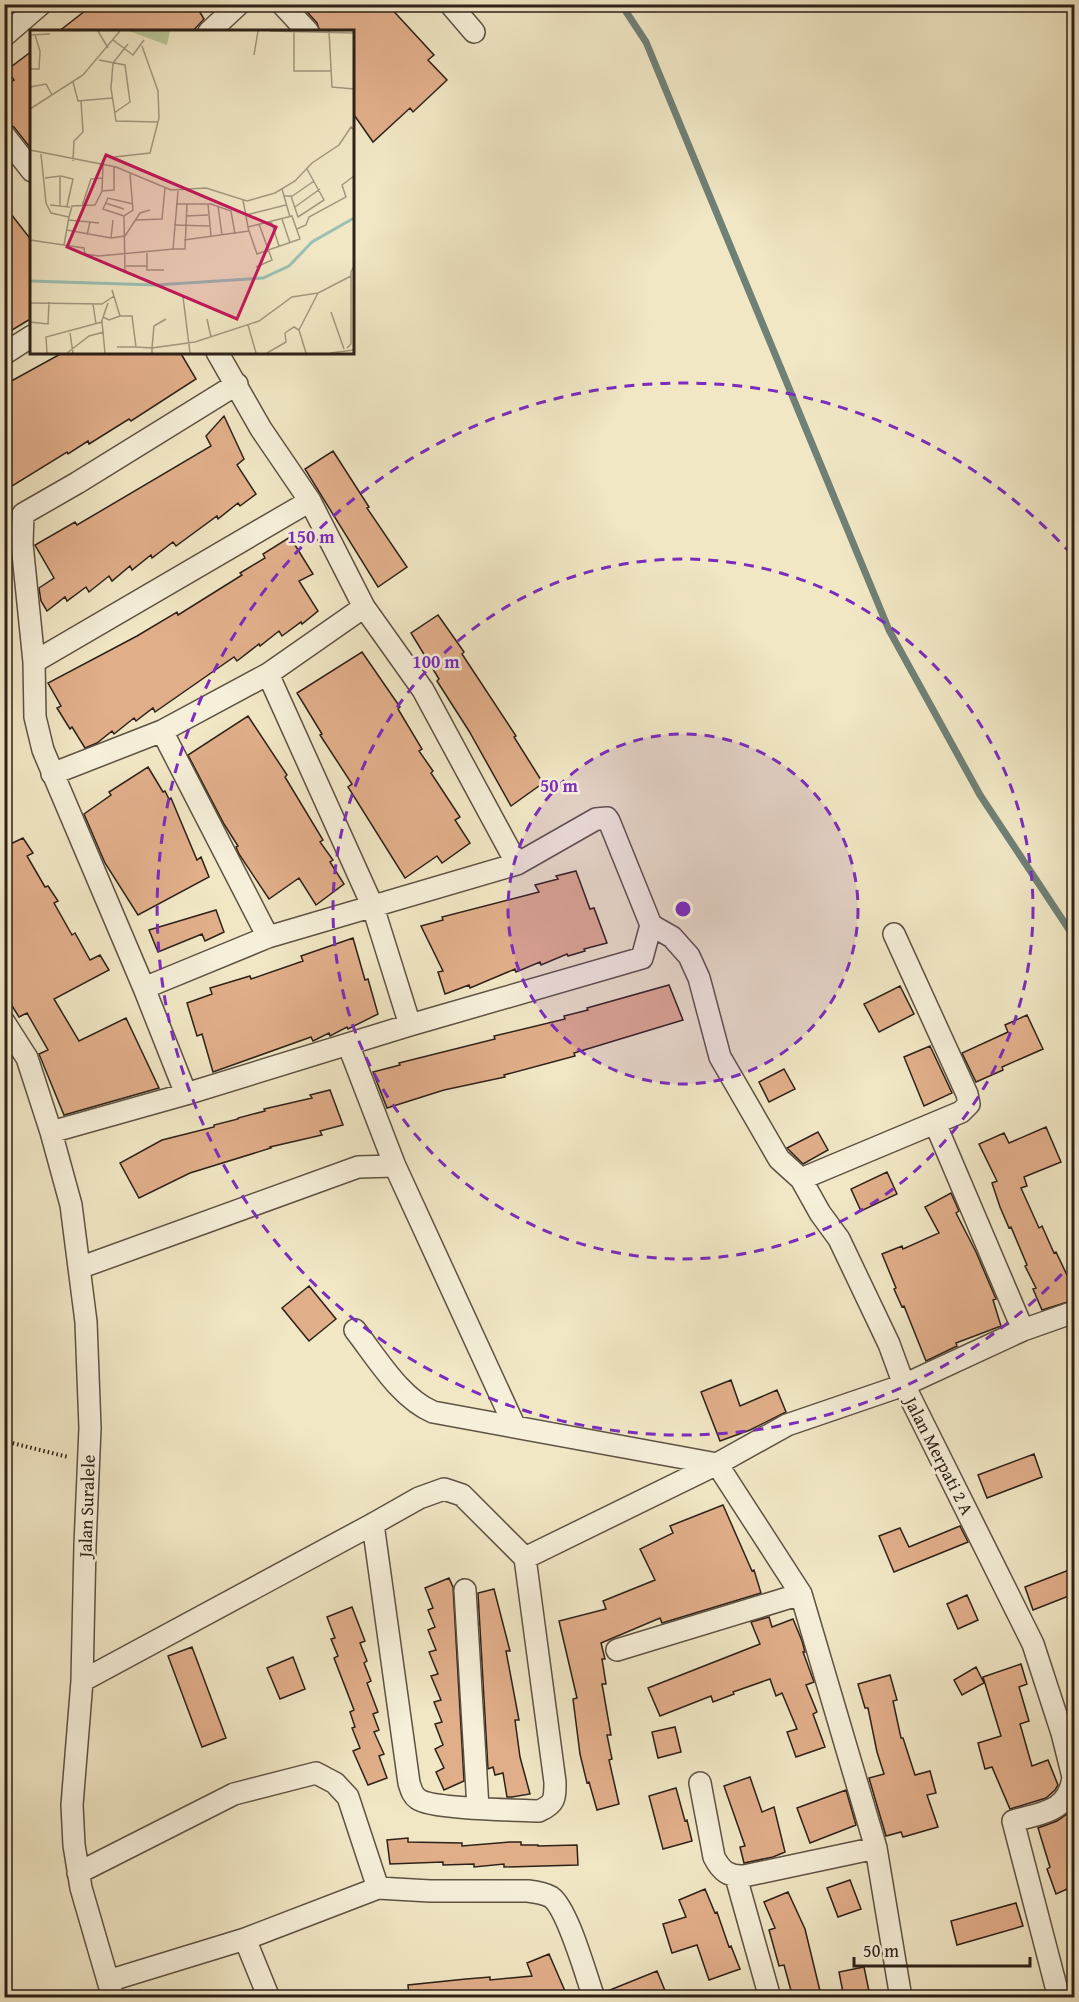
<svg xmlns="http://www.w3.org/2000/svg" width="1079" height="2002" viewBox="0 0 1079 2002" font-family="'Gentium Book Plus',serif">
<rect width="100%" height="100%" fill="#f1e7c5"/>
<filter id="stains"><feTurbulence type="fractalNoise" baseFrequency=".00333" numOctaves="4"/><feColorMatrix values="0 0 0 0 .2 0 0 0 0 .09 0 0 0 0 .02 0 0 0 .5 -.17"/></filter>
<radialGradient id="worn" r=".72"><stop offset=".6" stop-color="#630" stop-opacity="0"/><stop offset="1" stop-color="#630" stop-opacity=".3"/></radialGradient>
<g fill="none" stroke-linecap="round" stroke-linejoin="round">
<path stroke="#6f8076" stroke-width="7" d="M 621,4 L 646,42 L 889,630 L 980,795 L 1074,937"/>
</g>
<path fill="#e1ae8a" stroke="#2d2118" stroke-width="1.5" d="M 94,4 L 195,4 L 204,19 L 192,32 L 58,32 Z
M 300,4 L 387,4 L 434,55 L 428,60 L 447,80 L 413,112 L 410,108 L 373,142 L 352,112 L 352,32 L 320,32 L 317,23 Z
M 32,51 L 32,150 L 14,127 L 4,122 L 4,87 L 14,80 L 7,70 Z
M 4,205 L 32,241 L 32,318 L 4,335 Z
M 64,352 L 180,352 L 196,379 L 131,421 L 129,419 L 89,444 L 88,441 L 68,454 L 67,452 L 4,491 L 4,385 Z
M 224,416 L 244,459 L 237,465 L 256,494 L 240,506 L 238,503 L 218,519 L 217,516 L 176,546 L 173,542 L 152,558 L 151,555 L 132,570 L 130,566 L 112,581 L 109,576 L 89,592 L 86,587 L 67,601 L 65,597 L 47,611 L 41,601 L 39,588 L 54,578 L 35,545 L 75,522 L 77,525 L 211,446 L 206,436 Z
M 333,451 L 369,507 L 367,508 L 407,567 L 378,587 L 305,469 Z
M 290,537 L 313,574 L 299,581 L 318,611 L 302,624 L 301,622 L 282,636 L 279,631 L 260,646 L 259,644 L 237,661 L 234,657 L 155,712 L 153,708 L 136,721 L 134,718 L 114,734 L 112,731 L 97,743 L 85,748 L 72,727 L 70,729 L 57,708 L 61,706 L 48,683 L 137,636 L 177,612 L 178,615 L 242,575 L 240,573 L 265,558 L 263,554 Z
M 438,615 L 464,652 L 462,654 L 516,736 L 514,737 L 543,783 L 511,806 L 469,731 L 437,681 L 439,679 L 411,633 Z
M 362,652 L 400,707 L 398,709 L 422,749 L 419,751 L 433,771 L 431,773 L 460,817 L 455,820 L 470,843 L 442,863 L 437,856 L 405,878 L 348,787 L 352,784 L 320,735 L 322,734 L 297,693 Z
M 248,716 L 287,775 L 285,777 L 323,840 L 320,842 L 333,860 L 330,862 L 344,884 L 316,905 L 299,878 L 269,899 L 239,854 L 236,847 L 238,846 L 224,824 L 188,755 Z
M 148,767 L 163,792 L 165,791 L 169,799 L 171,798 L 197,860 L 201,857 L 209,877 L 138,915 L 105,863 L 84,814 L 111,795 L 109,792 Z
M 23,838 L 33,853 L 27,856 L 45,887 L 48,886 L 58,901 L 54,903 L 72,935 L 75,933 L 90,960 L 100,955 L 109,970 L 54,999 L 79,1041 L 126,1018 L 159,1088 L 64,1115 L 39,1054 L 48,1050 L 27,1013 L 19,1017 L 4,993 L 4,847 Z
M 576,871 L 590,909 L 594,908 L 607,943 L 584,949 L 585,951 L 568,956 L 567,954 L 541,965 L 540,962 L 516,972 L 515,969 L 470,988 L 469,985 L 445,994 L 438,972 L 443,971 L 421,926 L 443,920 L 442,917 L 539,892 L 535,885 L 558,879 L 556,876 Z
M 216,910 L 224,932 L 205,941 L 202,934 L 158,952 L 149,930 Z
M 353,938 L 365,980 L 368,979 L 378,1014 L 348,1029 L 347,1027 L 330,1036 L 329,1033 L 313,1041 L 311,1037 L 213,1072 L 202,1034 L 197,1036 L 187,1003 L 212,994 L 210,988 L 250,976 L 251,979 L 303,961 L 301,956 Z
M 669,985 L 683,1020 L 574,1053 L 575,1056 L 504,1075 L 505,1077 L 444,1090 L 387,1108 L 373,1072 L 400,1065 L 399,1063 L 495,1039 L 494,1036 L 565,1019 L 564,1016 L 588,1010 L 587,1008 Z
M 900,986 L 914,1014 L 879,1032 L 864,1004 Z
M 1027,1015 L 1043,1049 L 1002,1067 L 1003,1070 L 976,1082 L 962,1053 L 1008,1032 L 1005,1025 Z
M 930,1046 L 952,1093 L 924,1106 L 904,1057 Z
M 784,1069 L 795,1089 L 769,1102 L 759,1082 Z
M 330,1090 L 343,1125 L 320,1131 L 322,1135 L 270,1147 L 271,1148 L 190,1173 L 139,1198 L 120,1163 L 162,1140 L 214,1127 L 214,1125 L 238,1119 L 238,1118 L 265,1111 L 264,1109 L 312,1098 L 310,1095 Z
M 1046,1127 L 1061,1162 L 1024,1177 L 1027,1186 L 1021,1188 L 1039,1228 L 1042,1226 L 1054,1253 L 1056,1252 L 1067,1275 L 1070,1274 L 1074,1284 L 1074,1300 L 1042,1310 L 1033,1289 L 1036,1288 L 1025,1266 L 1027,1265 L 1011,1227 L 1009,1228 L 1000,1207 L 992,1183 L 997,1181 L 979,1144 L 1004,1133 L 1009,1143 Z
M 818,1132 L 828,1150 L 803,1164 L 787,1148 Z
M 887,1172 L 897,1194 L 861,1211 L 851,1189 Z
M 951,1193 L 959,1211 L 956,1213 L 976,1252 L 996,1299 L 993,1300 L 1001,1326 L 956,1343 L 957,1346 L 926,1361 L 904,1306 L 902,1307 L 894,1289 L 896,1288 L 882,1254 L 902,1246 L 903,1249 L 939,1233 L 925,1207 Z
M 309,1286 L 336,1319 L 309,1341 L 282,1308 Z
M 731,1380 L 740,1406 L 777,1390 L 786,1412 L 750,1430 L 720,1441 L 701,1392 Z
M 1034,1454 L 1042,1477 L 987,1498 L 978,1475 Z
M 723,1505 L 752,1571 L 754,1570 L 761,1593 L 662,1623 L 660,1618 L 601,1643 L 605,1659 L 602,1659 L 606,1684 L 602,1684 L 611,1735 L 607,1735 L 612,1759 L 609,1760 L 619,1804 L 597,1810 L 589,1782 L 587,1783 L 580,1754 L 573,1699 L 577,1698 L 559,1621 L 606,1609 L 603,1601 L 655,1580 L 640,1549 L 673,1533 L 670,1526 Z
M 960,1526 L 968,1542 L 894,1572 L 879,1536 L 900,1528 L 909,1547 Z
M 1074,1568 L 1074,1594 L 1033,1610 L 1025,1587 Z
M 449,1578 L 453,1587 L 464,1781 L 444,1790 L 436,1772 L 444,1768 L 435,1749 L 443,1745 L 435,1724 L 442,1722 L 434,1702 L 441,1700 L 431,1676 L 438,1674 L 429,1652 L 436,1650 L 428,1630 L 435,1627 L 428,1610 L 433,1608 L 425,1588 Z
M 494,1589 L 510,1651 L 506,1651 L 519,1720 L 515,1720 L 520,1757 L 530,1794 L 512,1797 L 507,1797 L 503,1773 L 495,1775 L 493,1767 L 488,1769 L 478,1593 Z
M 967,1595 L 978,1620 L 958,1629 L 947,1604 Z
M 352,1607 L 365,1641 L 360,1643 L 367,1661 L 364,1663 L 371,1681 L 367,1683 L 378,1712 L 373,1714 L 379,1730 L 374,1732 L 384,1754 L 379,1756 L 387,1778 L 368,1785 L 353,1751 L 360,1748 L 352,1728 L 355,1727 L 350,1712 L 354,1710 L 334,1658 L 338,1656 L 331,1639 L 335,1638 L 327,1617 Z
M 769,1617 L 772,1627 L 793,1619 L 802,1641 L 805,1652 L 803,1652 L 814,1682 L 806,1685 L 817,1712 L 813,1714 L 825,1747 L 796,1757 L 787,1732 L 797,1729 L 782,1693 L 776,1696 L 770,1679 L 733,1692 L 734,1694 L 713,1702 L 711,1696 L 660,1716 L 648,1688 L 760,1644 L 751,1622 Z
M 192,1647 L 226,1738 L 202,1747 L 168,1656 Z
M 293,1657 L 305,1689 L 280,1699 L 267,1668 Z
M 1021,1664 L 1027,1684 L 1019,1687 L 1029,1721 L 1020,1724 L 1032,1766 L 1048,1760 L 1058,1785 L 1055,1790 L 1046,1798 L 1010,1809 L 992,1767 L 985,1769 L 978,1743 L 1001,1736 L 983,1677 Z
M 976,1667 L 984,1683 L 962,1695 L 954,1680 Z
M 890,1675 L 897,1700 L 893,1701 L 901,1738 L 903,1738 L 915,1775 L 930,1771 L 936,1793 L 927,1795 L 938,1827 L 903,1837 L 901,1832 L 886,1836 L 869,1778 L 884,1774 L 877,1752 L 868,1708 L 865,1708 L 858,1684 Z
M 675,1727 L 681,1752 L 658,1758 L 652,1732 Z
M 750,1777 L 762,1812 L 774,1807 L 785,1852 L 773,1857 L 744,1863 L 740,1847 L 745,1846 L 724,1786 Z
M 676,1788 L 685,1821 L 687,1820 L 692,1841 L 663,1849 L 649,1796 Z
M 846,1790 L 856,1825 L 810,1843 L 797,1808 Z
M 1070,1812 L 1070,1814 L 1074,1813 L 1074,1886 L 1056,1894 L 1047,1869 L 1050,1867 L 1038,1828 L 1057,1821 Z
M 408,1838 L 408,1842 L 462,1843 L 462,1846 L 510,1842 L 521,1842 L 521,1845 L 538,1845 L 538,1846 L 577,1845 L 578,1865 L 504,1867 L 504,1864 L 474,1867 L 474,1864 L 443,1865 L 443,1862 L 390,1864 L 387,1840 Z
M 850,1880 L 861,1909 L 838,1917 L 827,1888 Z
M 705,1889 L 715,1913 L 717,1912 L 729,1947 L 731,1946 L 740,1969 L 709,1980 L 697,1945 L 672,1953 L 663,1924 L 686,1917 L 679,1900 Z
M 788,1892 L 805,1929 L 820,1991 L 799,1998 L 793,1998 L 784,1965 L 779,1966 L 769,1930 L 775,1928 L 764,1902 Z
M 1016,1903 L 1023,1926 L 957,1945 L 951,1921 Z
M 549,1954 L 568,1998 L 409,1998 L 408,1985 L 466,1979 L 490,1977 L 490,1980 L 532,1976 L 527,1963 Z
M 864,1967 L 870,1996 L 844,1998 L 839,1972 Z
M 657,1971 L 668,1998 L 606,1998 L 605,1992 Z"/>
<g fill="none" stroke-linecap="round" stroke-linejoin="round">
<g stroke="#5e5243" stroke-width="24">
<path id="minor" d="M 282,4 L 308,32
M 450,4 L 474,32
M 209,32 L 239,4
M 4,36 L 41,4
M 4,135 L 32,171
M 217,352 L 261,429 L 310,501 L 364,607 L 423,690 L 517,864
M 4,354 L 32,336
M 34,662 L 310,501
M 268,674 L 373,907 L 410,1025
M 162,731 L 268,937
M 52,774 L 162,731 L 268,674 L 364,607
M 651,925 L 672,937 L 689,956 L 699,978 L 720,1057 L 779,1159 L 801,1179 L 820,1213 L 839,1239 L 889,1344 L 904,1385 L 1033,1644 L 1062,1733 L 1073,1777 C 1069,1812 1041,1813 1013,1821 L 1059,1998
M 4,1022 L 27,1058 L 51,1132 L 71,1205 L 86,1322 L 90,1428 L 85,1545 L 82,1681 L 72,1805 L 74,1845 L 81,1888 L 113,1998
M 348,1044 L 395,1166
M 186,1094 L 144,988 L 43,750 L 35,717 L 34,662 L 22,544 L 23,514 L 77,483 L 237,384
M 935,1123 L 1023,1330
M 51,1132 L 186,1094 L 410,1025 L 642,958 L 651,925 L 609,821 L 607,818 L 596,819 L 517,864 L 268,937 L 144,988
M 801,1179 L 961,1112 L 969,1104 L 967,1094 L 894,934
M 79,1268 L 358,1167 L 395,1166 L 515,1427
M 355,1330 C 377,1358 400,1398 433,1412 L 717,1464 L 801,1594 L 876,1848 L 901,1998
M 373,1524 L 409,1783 C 411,1789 412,1795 418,1799 C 431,1809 517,1810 539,1811 C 555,1804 555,1799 555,1782 L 525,1558
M 465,1590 L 478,1808
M 617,1650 L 801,1594
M 82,1681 L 373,1524 L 419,1498 L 444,1489 L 462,1495 L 525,1558 L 717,1464 L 787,1425 L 904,1385 L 1023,1330 L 1074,1312
M 700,1783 L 714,1857 C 721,1871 729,1877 744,1876 L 876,1848
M 78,1873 L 234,1794 L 316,1773 L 335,1783 L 348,1797 L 378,1888
M 736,1877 L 770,1998
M 245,1939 L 269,1998
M 108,1981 L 245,1939 L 378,1888 L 430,1891 L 528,1891 C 536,1892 544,1893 551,1897 C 568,1909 586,1976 594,1998"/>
</g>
<path stroke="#2d2118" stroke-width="4" stroke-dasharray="1.5 3" stroke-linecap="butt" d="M 4,1441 L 68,1457"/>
<use href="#minor" stroke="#f6efd9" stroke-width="21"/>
</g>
<circle cx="683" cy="909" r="175" fill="#7b2cbf" fill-opacity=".12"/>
<g fill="none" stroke="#7b2cbf" stroke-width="3" stroke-dasharray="10 8">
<circle cx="683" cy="909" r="175"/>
<circle cx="683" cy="909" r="350"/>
<path d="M1074 1261A526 526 0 1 1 1074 557"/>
</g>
<g text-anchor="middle" stroke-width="5" stroke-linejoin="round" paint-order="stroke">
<g font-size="18" fill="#2d2118" stroke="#f6efd9">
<text transform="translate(939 1456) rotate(63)" y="6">Jalan Merpati 2 A</text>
<text transform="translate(87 1506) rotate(-88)" y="6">Jalan Suralele</text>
</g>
</g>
<g transform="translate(30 30)">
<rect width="324" height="324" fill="#f1e7c5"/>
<path d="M 99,1 L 140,1 L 137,15 Z" fill="#b7c696"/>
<path fill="none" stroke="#9bc0b4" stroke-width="3" d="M 0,251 L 126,255 L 233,248 L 259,236 L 282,212 L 324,188"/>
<path fill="none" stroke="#a39880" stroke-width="1.5" d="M 68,1 L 78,18M 240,1 L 324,3M 299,1 L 302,57 L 324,59M 264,2 L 264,41 L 301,41M 0,5 L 20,4M 83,10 L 103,25 L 114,10M 98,14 L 83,33 L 81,58 L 86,91 L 128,92M 224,25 L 228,1M 69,30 L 95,35 L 100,72 L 84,83M 0,39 L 9,39 L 10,21 L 5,5M 43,52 L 48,71 L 82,68M 0,57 L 16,54 L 22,65M 0,79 L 53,45 L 90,1M 0,120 L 86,137 L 141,160 L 176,158 L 217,171 L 245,163 L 265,151 L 282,133 L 309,115 L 321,97 L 324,100M 11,124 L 16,173 L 21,183 L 39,187 L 34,215M 84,127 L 120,123 L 129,88 L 128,61 L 112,16M 43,131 L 44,111 L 53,102 L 51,71M 31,146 L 43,149 L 37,176M 15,148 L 30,146 L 30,176M 252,159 L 260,187M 72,161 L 84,160 L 84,136M 148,161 L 143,219 L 155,219 L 157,174M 254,166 L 261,166 L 268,187 L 294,170 L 277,139M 261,167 L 284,151M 213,170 L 218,197 L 219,201 L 227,224 L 270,209 L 262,186 L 218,197M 75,173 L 94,179M 146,174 L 181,174 L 201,181 L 205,204M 178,174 L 181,206M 20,175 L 40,177M 52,176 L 61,149 L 72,148M 188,176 L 192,205M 265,177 L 290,159M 216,185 L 256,175M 94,186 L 73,179 L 78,168 L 103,174M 156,186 L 178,185M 39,187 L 42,176 L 65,175 L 72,161 L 73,135M 252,189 L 260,213M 38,190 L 60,192M 106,190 L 132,189 L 135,158M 241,191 L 249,216M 144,195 L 179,196M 267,199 L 276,195 L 279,187 L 316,167 L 312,155 L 324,146M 37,200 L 81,208 L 95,206 L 110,183 L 120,180M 57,205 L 60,192 L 69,193M 81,208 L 83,190M 0,210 L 54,218 L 55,224 L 69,226 L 144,219M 154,210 L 219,201M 117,223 L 117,240 L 134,240M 96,236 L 117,236M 226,237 L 242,230 L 229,194M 95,243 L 94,186 L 103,180 L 100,144M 82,260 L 90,286 L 102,286 L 106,317 L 122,318 L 124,296 L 136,289M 153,267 L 160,323M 0,273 L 72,274 L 84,266M 63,274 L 66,294M 301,282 L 314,319M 73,287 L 79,290 L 90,286M 177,289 L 181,307M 0,292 L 18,294 L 19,272M 71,293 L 78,273M 218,295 L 226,323M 40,303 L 43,323M 87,317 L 106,317M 317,318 L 321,314 L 321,242 L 324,236M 17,323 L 16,307 L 72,292 L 75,323M 37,323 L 59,306 L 74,302M 122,323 L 122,318 L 165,312 L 229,291 L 262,267 L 288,263M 237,323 L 256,312 L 255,303 L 264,297 L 269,300M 276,323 L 269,300 L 288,263 L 321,246M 300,323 L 324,320"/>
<path fill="#c2185b" fill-opacity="0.15" stroke="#c2185b" stroke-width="3" d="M 76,125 L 246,197 L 207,289 L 37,217 Z"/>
<rect width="324" height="324" fill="none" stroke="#2d2118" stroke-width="3"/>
</g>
<circle cx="683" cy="909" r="9" fill="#7b2cbf" stroke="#f6efd9" stroke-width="3"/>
<g font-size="18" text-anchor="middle" font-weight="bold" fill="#7b2cbf" stroke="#f6efd9" stroke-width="5" stroke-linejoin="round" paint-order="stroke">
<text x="311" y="543">150 m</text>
<text x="436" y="668">100 m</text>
<text x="559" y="792">50 m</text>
</g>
<rect width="1079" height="2002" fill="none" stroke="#f1e7c5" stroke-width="24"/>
<rect x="6" y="6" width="1067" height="1990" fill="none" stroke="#2d2118" stroke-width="3"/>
<rect x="12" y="12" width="1055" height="1978" fill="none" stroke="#2d2118" stroke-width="1.5"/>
<path d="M854 1957v9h176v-9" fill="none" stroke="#2d2118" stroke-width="3"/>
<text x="863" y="1957" font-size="18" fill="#2d2118" stroke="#f6efd9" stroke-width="4.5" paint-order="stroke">50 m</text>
<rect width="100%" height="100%" filter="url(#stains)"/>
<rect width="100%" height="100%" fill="url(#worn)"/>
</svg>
